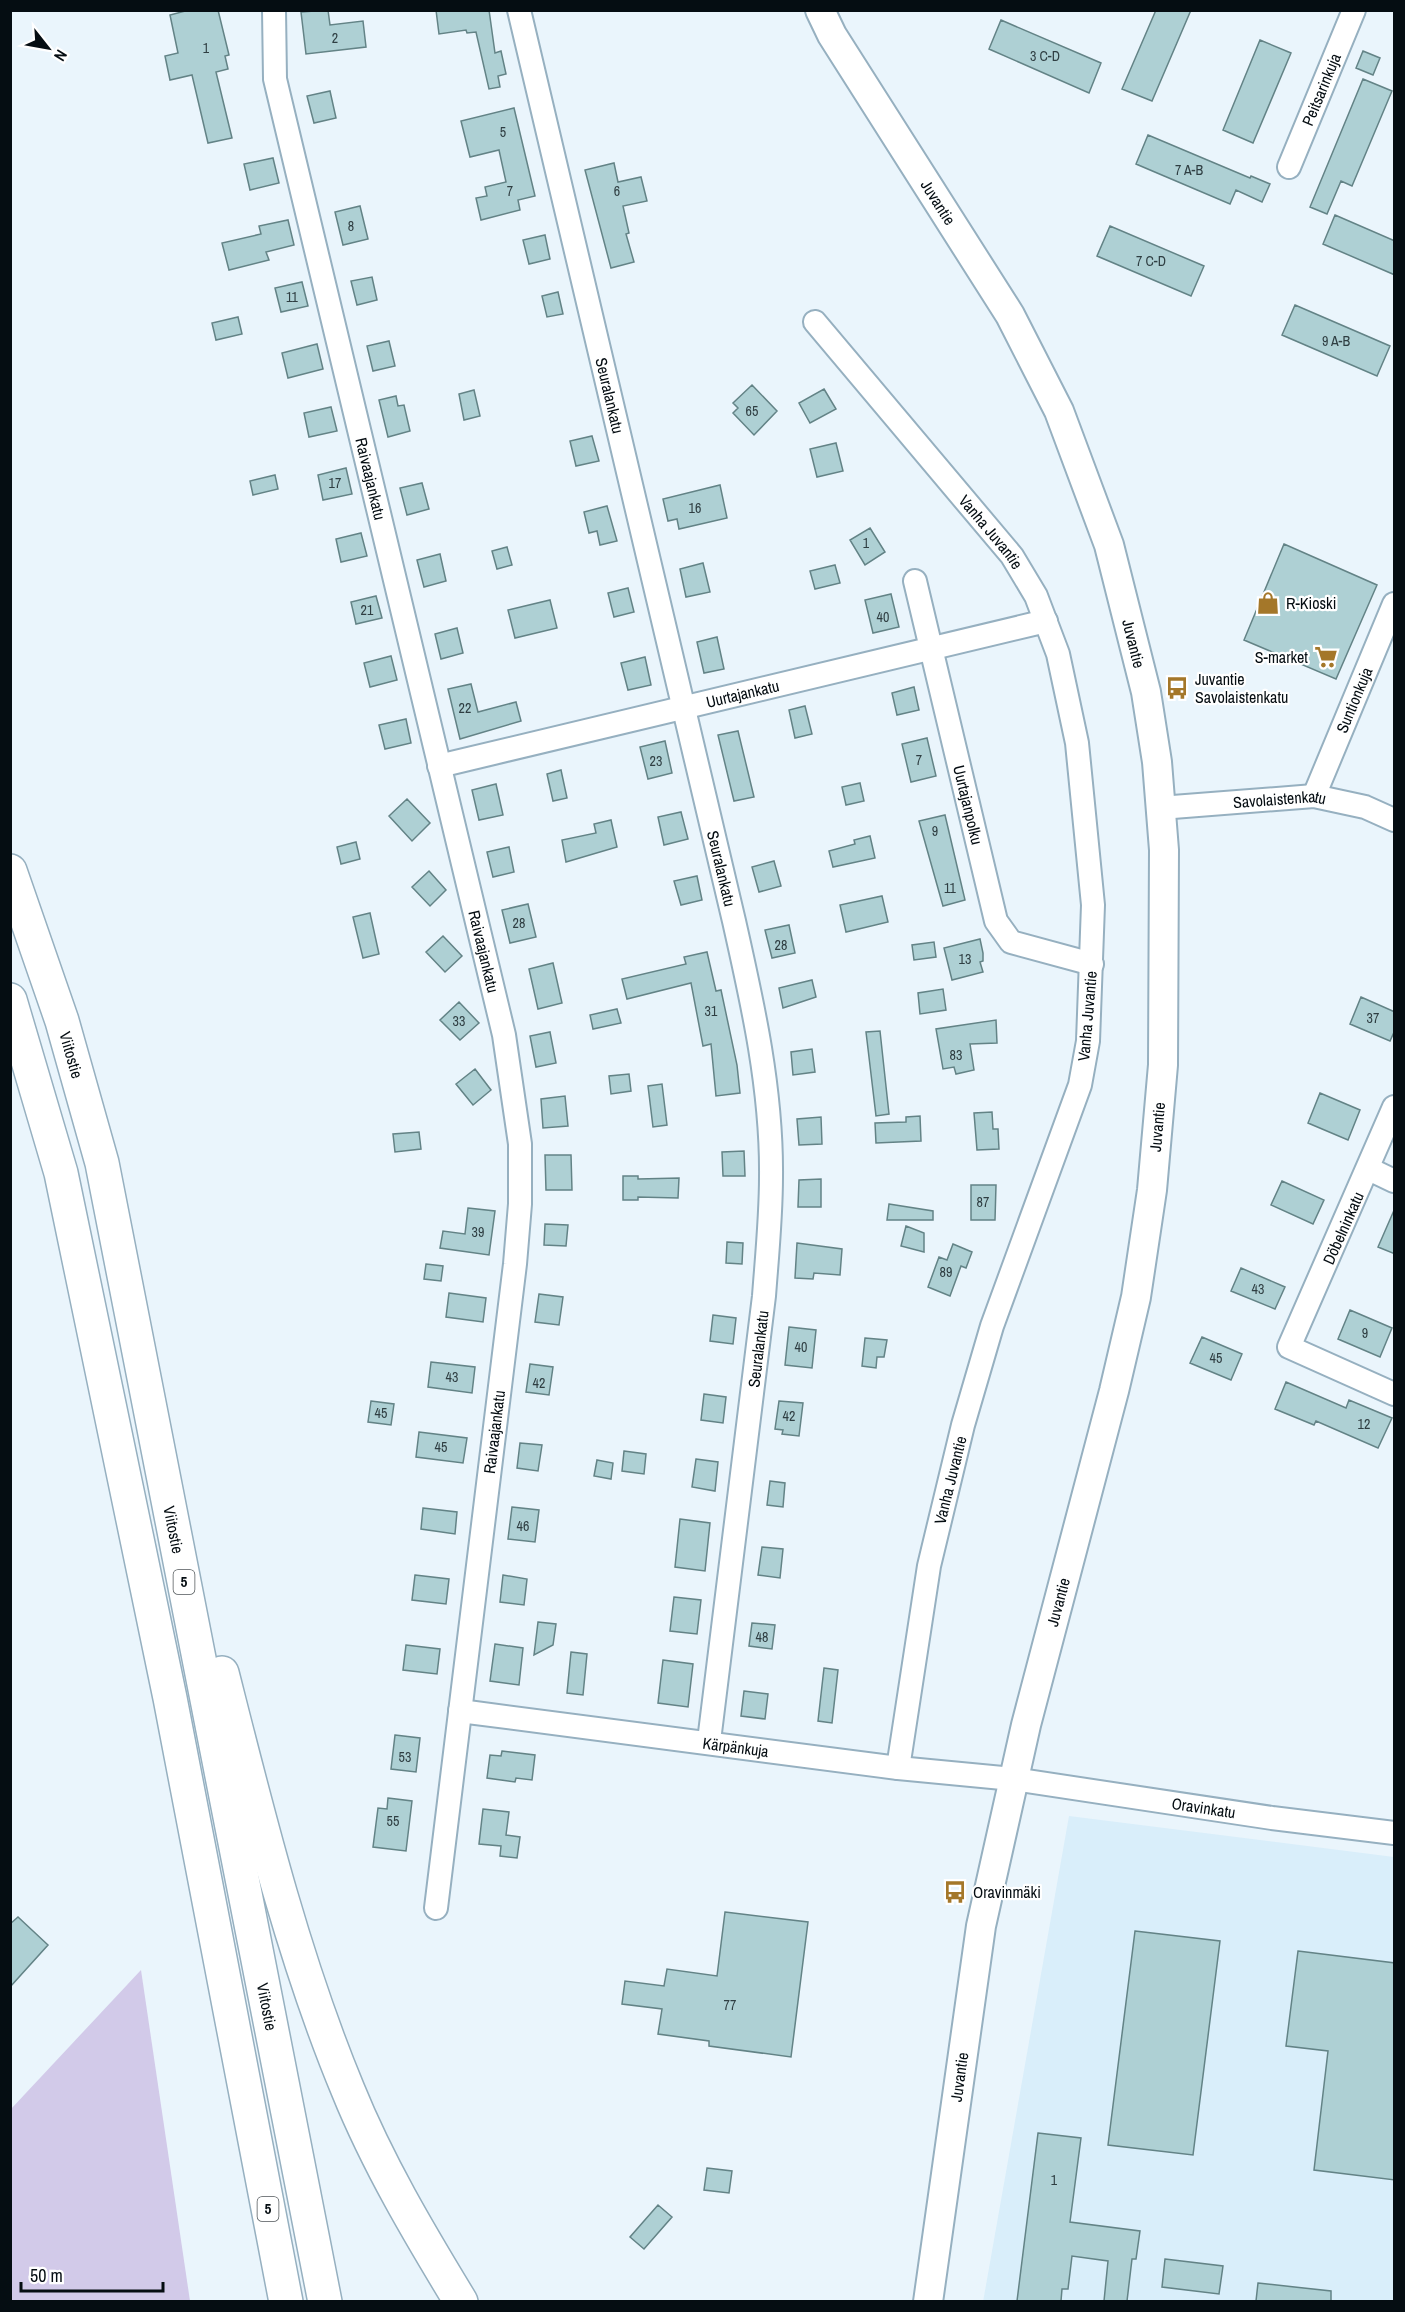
<svg xmlns="http://www.w3.org/2000/svg" width="1405" height="2312" viewBox="0 0 1405 2312" font-family="'Archivo Narrow',sans-serif">
<rect width="100%" height="100%" fill="#eaf5fc"/>
<path fill="#d9eefa" d="M 1069,1816 L 1394,1857 L 1394,2301 L 983,2302 Z"/>
<path fill="#d2cae9" d="M 141,1970 L 190,2301 L 11,2301 L 11,2109 Z"/>
<path fill="#aed0d4" stroke="#638386" stroke-width="1.5" d="M 189,10 L 218,10 L 229,55 L 225,56 L 228,69 L 216,72 L 232,138 L 208,143 L 192,75 L 170,80 L 165,56 L 178,53 L 170,15 Z
M 328,10 L 330,25 L 363,21 L 366,47 L 306,54 L 301,12 Z
M 436,10 L 489,10 L 495,53 L 501,51 L 506,74 L 498,76 L 500,87 L 489,89 L 476,32 L 467,33 L 466,30 L 439,34 Z
M 1156,10 L 1191,10 L 1152,101 L 1122,89 Z
M 1001,20 L 1101,63 L 1089,93 L 989,49 Z
M 1260,40 L 1291,53 L 1253,143 L 1223,130 Z
M 1363,51 L 1380,58 L 1373,75 L 1356,68 Z
M 1363,79 L 1392,91 L 1352,186 L 1341,181 L 1327,214 L 1310,207 Z
M 330,91 L 336,118 L 314,123 L 307,96 Z
M 514,108 L 535,196 L 518,200 L 520,210 L 481,220 L 476,198 L 487,196 L 485,187 L 506,182 L 499,150 L 470,157 L 461,121 Z
M 1148,135 L 1250,178 L 1251,176 L 1270,184 L 1262,202 L 1236,190 L 1230,204 L 1136,164 Z
M 273,158 L 279,183 L 250,190 L 244,164 Z
M 614,163 L 618,182 L 641,177 L 647,201 L 623,206 L 629,233 L 626,234 L 634,262 L 611,268 L 585,170 Z
M 360,206 L 368,239 L 343,245 L 335,212 Z
M 1335,215 L 1395,241 L 1395,275 L 1323,244 Z
M 288,220 L 294,245 L 266,252 L 269,260 L 229,270 L 222,243 L 261,234 L 259,226 Z
M 1110,226 L 1204,266 L 1191,296 L 1097,256 Z
M 545,235 L 550,259 L 529,264 L 523,240 Z
M 372,277 L 377,300 L 357,305 L 351,281 Z
M 302,282 L 308,306 L 281,312 L 275,288 Z
M 558,292 L 563,314 L 547,317 L 542,296 Z
M 1295,305 L 1390,346 L 1377,376 L 1282,335 Z
M 238,317 L 242,334 L 216,340 L 212,323 Z
M 389,341 L 395,366 L 373,371 L 367,346 Z
M 317,344 L 323,369 L 288,378 L 282,353 Z
M 752,385 L 777,411 L 754,435 L 733,413 L 738,408 L 733,403 Z
M 824,389 L 836,409 L 810,423 L 799,403 Z
M 474,390 L 480,416 L 464,420 L 459,394 Z
M 396,396 L 398,406 L 404,405 L 410,431 L 388,437 L 379,400 Z
M 331,407 L 337,431 L 309,437 L 304,413 Z
M 592,436 L 599,461 L 576,466 L 570,441 Z
M 836,443 L 843,471 L 817,477 L 810,449 Z
M 346,468 L 352,494 L 323,500 L 318,475 Z
M 275,475 L 278,489 L 253,495 L 250,481 Z
M 422,483 L 429,509 L 407,515 L 400,488 Z
M 720,485 L 727,518 L 679,529 L 677,519 L 668,521 L 663,499 Z
M 607,506 L 617,541 L 600,545 L 597,531 L 589,533 L 584,512 Z
M 870,528 L 885,552 L 865,565 L 850,540 Z
M 361,533 L 367,556 L 341,562 L 336,539 Z
M 1284,544 L 1377,585 L 1336,679 L 1244,640 Z
M 507,547 L 512,565 L 497,569 L 492,551 Z
M 440,554 L 446,581 L 424,587 L 417,560 Z
M 703,563 L 710,592 L 686,597 L 680,569 Z
M 835,565 L 840,583 L 815,589 L 810,571 Z
M 628,588 L 634,612 L 614,617 L 608,593 Z
M 891,594 L 899,627 L 873,633 L 865,600 Z
M 376,596 L 382,618 L 356,624 L 351,602 Z
M 550,600 L 557,628 L 515,638 L 508,610 Z
M 457,628 L 463,653 L 441,659 L 435,634 Z
M 717,637 L 724,669 L 704,673 L 697,642 Z
M 391,656 L 397,680 L 370,687 L 364,663 Z
M 645,657 L 651,685 L 628,690 L 621,663 Z
M 471,684 L 478,712 L 516,702 L 521,721 L 460,739 L 448,689 Z
M 914,687 L 919,710 L 897,715 L 892,693 Z
M 805,706 L 812,734 L 795,738 L 789,710 Z
M 406,719 L 411,743 L 385,749 L 379,725 Z
M 738,731 L 754,797 L 734,801 L 718,735 Z
M 927,738 L 936,776 L 911,782 L 902,744 Z
M 665,741 L 672,773 L 648,779 L 640,747 Z
M 561,770 L 567,798 L 553,801 L 547,774 Z
M 860,783 L 864,801 L 846,805 L 842,787 Z
M 496,784 L 503,815 L 479,820 L 472,790 Z
M 407,799 L 430,823 L 412,841 L 389,816 Z
M 681,812 L 688,839 L 664,845 L 658,817 Z
M 945,815 L 965,900 L 943,906 L 919,821 Z
M 611,820 L 617,847 L 566,862 L 562,840 L 596,833 L 594,824 Z
M 870,836 L 875,858 L 833,867 L 829,851 L 855,844 L 854,840 Z
M 356,842 L 360,859 L 341,864 L 337,847 Z
M 509,847 L 514,872 L 493,877 L 487,852 Z
M 774,861 L 781,886 L 759,892 L 752,867 Z
M 429,871 L 446,890 L 430,906 L 412,887 Z
M 697,876 L 702,900 L 681,905 L 674,881 Z
M 882,896 L 888,922 L 846,932 L 840,905 Z
M 528,904 L 536,937 L 510,943 L 502,910 Z
M 370,913 L 379,954 L 363,958 L 353,917 Z
M 789,925 L 795,953 L 772,958 L 765,930 Z
M 443,936 L 462,956 L 445,972 L 426,952 Z
M 980,939 L 983,953 L 983,961 L 980,962 L 983,972 L 952,980 L 944,948 Z
M 934,942 L 936,957 L 914,960 L 912,945 Z
M 707,952 L 716,991 L 721,990 L 737,1065 L 740,1093 L 716,1096 L 711,1044 L 703,1046 L 691,983 L 627,999 L 622,979 L 686,964 L 684,957 Z
M 553,963 L 562,1003 L 538,1009 L 529,969 Z
M 812,980 L 816,997 L 783,1008 L 779,988 Z
M 943,989 L 946,1010 L 920,1014 L 918,993 Z
M 1361,997 L 1395,1012 L 1395,1030 L 1390,1041 L 1350,1024 Z
M 459,1002 L 479,1023 L 460,1040 L 440,1020 Z
M 617,1009 L 621,1023 L 593,1029 L 590,1015 Z
M 996,1020 L 997,1043 L 970,1044 L 974,1070 L 956,1074 L 954,1067 L 943,1069 L 936,1029 Z
M 880,1031 L 889,1114 L 876,1116 L 866,1032 Z
M 550,1032 L 556,1063 L 536,1067 L 530,1036 Z
M 812,1049 L 815,1072 L 793,1075 L 791,1052 Z
M 475,1069 L 491,1090 L 473,1105 L 456,1084 Z
M 629,1074 L 631,1091 L 611,1094 L 609,1076 Z
M 662,1084 L 667,1125 L 653,1127 L 648,1086 Z
M 1320,1093 L 1360,1110 L 1348,1140 L 1308,1123 Z
M 565,1096 L 568,1126 L 543,1128 L 541,1099 Z
M 992,1112 L 993,1129 L 998,1129 L 999,1149 L 977,1150 L 974,1113 Z
M 920,1116 L 921,1141 L 876,1143 L 875,1123 L 906,1122 L 906,1117 Z
M 821,1117 L 822,1144 L 799,1145 L 797,1119 Z
M 419,1132 L 421,1149 L 395,1152 L 393,1134 Z
M 744,1151 L 745,1176 L 723,1176 L 722,1152 Z
M 545,1155 L 571,1155 L 572,1190 L 546,1190 Z
M 623,1176 L 638,1176 L 638,1179 L 679,1178 L 678,1198 L 638,1197 L 638,1200 L 623,1200 Z
M 821,1179 L 821,1207 L 798,1207 L 799,1180 Z
M 1282,1181 L 1324,1200 L 1313,1224 L 1271,1205 Z
M 971,1185 L 996,1185 L 995,1220 L 971,1220 Z
M 889,1204 L 933,1211 L 933,1220 L 887,1220 Z
M 468,1208 L 495,1211 L 489,1255 L 440,1248 L 443,1231 L 465,1234 Z
M 1395,1208 L 1395,1254 L 1378,1247 Z
M 545,1224 L 568,1225 L 566,1246 L 544,1245 Z
M 906,1226 L 924,1233 L 924,1252 L 901,1246 Z
M 727,1242 L 743,1243 L 742,1264 L 726,1263 Z
M 797,1243 L 842,1249 L 840,1275 L 814,1273 L 813,1279 L 795,1278 Z
M 953,1244 L 972,1252 L 966,1268 L 961,1266 L 950,1296 L 928,1287 L 939,1257 L 947,1260 Z
M 426,1264 L 443,1266 L 441,1281 L 424,1279 Z
M 1241,1268 L 1285,1287 L 1275,1309 L 1231,1291 Z
M 449,1293 L 486,1298 L 483,1322 L 446,1317 Z
M 539,1294 L 563,1297 L 559,1325 L 535,1322 Z
M 1350,1310 L 1392,1328 L 1380,1357 L 1338,1339 Z
M 713,1315 L 736,1318 L 733,1344 L 710,1341 Z
M 789,1327 L 816,1330 L 812,1368 L 785,1365 Z
M 1202,1337 L 1242,1354 L 1231,1380 L 1190,1363 Z
M 865,1338 L 887,1340 L 884,1357 L 877,1357 L 876,1368 L 862,1366 Z
M 431,1362 L 475,1367 L 472,1393 L 428,1387 Z
M 530,1364 L 553,1367 L 549,1395 L 526,1392 Z
M 1286,1382 L 1346,1408 L 1349,1400 L 1392,1418 L 1378,1448 L 1316,1421 L 1314,1425 L 1275,1409 Z
M 704,1394 L 726,1397 L 723,1423 L 701,1420 Z
M 371,1401 L 394,1404 L 391,1425 L 368,1422 Z
M 779,1401 L 803,1403 L 799,1436 L 782,1434 L 783,1430 L 775,1429 Z
M 419,1432 L 467,1438 L 463,1463 L 416,1457 Z
M 520,1443 L 542,1445 L 538,1471 L 517,1468 Z
M 624,1451 L 646,1454 L 644,1474 L 622,1471 Z
M 696,1459 L 718,1462 L 715,1491 L 692,1487 Z
M 597,1460 L 613,1463 L 611,1479 L 594,1476 Z
M 770,1481 L 785,1483 L 783,1507 L 767,1505 Z
M 512,1507 L 539,1510 L 535,1542 L 508,1539 Z
M 423,1508 L 457,1512 L 455,1534 L 421,1529 Z
M 680,1519 L 710,1523 L 705,1571 L 675,1567 Z
M 762,1547 L 783,1549 L 780,1578 L 758,1575 Z
M 415,1575 L 449,1579 L 446,1604 L 412,1600 Z
M 503,1575 L 527,1579 L 524,1605 L 500,1602 Z
M 674,1597 L 701,1600 L 697,1634 L 670,1631 Z
M 538,1622 L 556,1624 L 553,1645 L 534,1655 Z
M 752,1623 L 775,1625 L 772,1649 L 749,1646 Z
M 495,1644 L 523,1648 L 519,1685 L 490,1681 Z
M 406,1645 L 440,1649 L 437,1674 L 403,1670 Z
M 571,1652 L 587,1654 L 583,1695 L 567,1693 Z
M 663,1660 L 693,1664 L 688,1707 L 658,1703 Z
M 824,1668 L 838,1670 L 832,1723 L 818,1721 Z
M 744,1691 L 768,1694 L 765,1719 L 741,1716 Z
M 395,1735 L 420,1738 L 416,1772 L 391,1769 Z
M 502,1751 L 535,1755 L 532,1780 L 516,1778 L 515,1782 L 487,1778 L 490,1755 L 501,1756 Z
M 388,1798 L 412,1801 L 406,1851 L 373,1847 L 378,1808 L 387,1809 Z
M 483,1809 L 509,1812 L 506,1835 L 520,1837 L 517,1858 L 500,1856 L 501,1846 L 479,1844 Z
M 725,1912 L 808,1922 L 791,2057 L 709,2046 L 709,2041 L 658,2034 L 662,2009 L 622,2004 L 625,1981 L 664,1986 L 667,1969 L 717,1976 Z
M 18,1917 L 48,1945 L 10,1987 L 10,1924 Z
M 1135,1931 L 1220,1941 L 1193,2155 L 1108,2145 Z
M 1298,1951 L 1395,1963 L 1395,2180 L 1314,2170 L 1328,2051 L 1286,2046 Z
M 1038,2133 L 1081,2138 L 1070,2222 L 1140,2231 L 1136,2259 L 1132,2259 L 1127,2301 L 1104,2301 L 1108,2261 L 1072,2256 L 1068,2289 L 1062,2289 L 1061,2301 L 1017,2301 Z
M 707,2168 L 732,2171 L 729,2193 L 704,2190 Z
M 658,2205 L 672,2217 L 644,2249 L 630,2237 Z
M 1165,2259 L 1223,2266 L 1219,2294 L 1162,2287 Z
M 1258,2283 L 1331,2291 L 1331,2301 L 1256,2301 Z"/>
<g fill="none" stroke-linecap="round" stroke-linejoin="round">
<g stroke="#96b0c0" stroke-width="26">
<g id="minor">
<path id="s1" d="M 274,10 L 275,79 L 504,1035 L 520,1144 L 520,1204 L 515,1264 L 436,1908"/>
<path id="s2" d="M 519,10 L 734,921 C 753,1005 772,1090 771,1177 C 771,1217 767,1256 764,1296 L 709,1741"/>
<path id="s3" d="M 1289,167 L 1354,10"/>
<path id="s4" d="M 815,322 L 1012,556 L 1036,596 L 1058,654 L 1077,743 L 1093,905 L 1088,1041 L 1080,1085 L 992,1326 L 963,1425 L 929,1566 L 898,1768"/>
<path id="s5" d="M 915,581 L 996,921 L 1011,942 L 1092,964"/>
<path id="s6" d="M 439,766 L 1046,621"/>
<path id="s7" d="M 1314,796 L 1394,604"/>
<path id="s8" d="M 1160,808 L 1314,796 L 1365,807 L 1394,820"/>
<path d="M 1394,1107 L 1289,1347 L 1394,1394"/>
<path d="M 1369,1169 L 1394,1181"/>
<path id="s9" d="M 460,1711 L 898,1768 L 1013,1779 L 1272,1818 L 1394,1833"/>
</g>
</g>
<g stroke="#96b0c0" stroke-width="32">
<g id="major">
<path id="s10" d="M 820,10 L 832,35 L 1010,315 L 1059,411 L 1109,545 L 1146,692 L 1157,762 L 1164,850 L 1163,1065 L 1152,1190 L 1136,1297 L 1114,1391 L 1026,1725 L 981,1926 L 928,2302"/>
</g>
</g>
<g stroke="#96b0c0" stroke-width="36">
<g id="highway">
<path id="s11" d="M 10,871 L 62,1021 L 102,1163 L 325,2302"/>
<path d="M 10,1000 L 61,1173 L 170,1698 L 286,2302"/>
<path d="M 222,1673 C 257,1811 293,1958 348,2090 C 378,2164 419,2233 461,2302"/>
</g>
</g>
<use href="#minor" stroke="#fff" stroke-width="22"/>
<use href="#major" stroke="#fff" stroke-width="28"/>
<use href="#highway" stroke="#fff" stroke-width="33"/>
</g>
<defs>
<g id="shop-bare" transform="scale(1.8)"><path d="M-5-2.5h2.3a2.7 3.5 0 0 1 5.4 0H5L5.5 6h-11ZM-1.5-2.5h3a1.5 2.3 0 0 0-3 0Z" fill="#a47729" stroke="#fff" stroke-width="2.5" paint-order="stroke"/></g>
<g id="supermarket-bare" transform="scale(1.8)"><path d="M-6-5.5h2.5l.6 2H6L4.5 2H-2.5L-4.4-4H-6ZM-1.5 3.2a1.3 1.3 0 1 0 .1 0ZM3 3.2a1.3 1.3 0 1 0 .1 0Z" fill="#a47729" stroke="#fff" stroke-width="2.5" paint-order="stroke"/></g>
<g id="bus-bare" transform="scale(1.8)"><path d="M-5-6H5V4H4V6H2V4H-2V6H-4V4H-5ZM-3.5-4V0h7V-4ZM-3.5 1.2v1.5H-2V1.2ZM2 1.2v1.5H3.5V1.2Z" fill="#a47729" stroke="#fff" stroke-width="2.5" paint-order="stroke"/></g>
</defs>
<g fill-rule="evenodd">
<use href="#shop-bare" x="1268" y="603"/>
<use href="#supermarket-bare" x="1326" y="657"/>
<use href="#bus-bare" x="1177" y="688"/>
<use href="#bus-bare" x="955" y="1892"/>
</g>
<g text-anchor="middle" stroke-width="4.5" stroke-linejoin="round" paint-order="stroke">
<g font-size="14" fill="#2f3e42">
<text x="335" y="43">2</text>
<text x="206" y="53">1</text>
<text x="1045" y="61">3 C-D</text>
<text x="503" y="137">5</text>
<text x="1189" y="175">7 A-B</text>
<text x="510" y="196">7</text>
<text x="617" y="196">6</text>
<text x="351" y="231">8</text>
<text x="1151" y="266">7 C-D</text>
<text x="292" y="302">11</text>
<text x="1336" y="346">9 A-B</text>
<text x="752" y="416">65</text>
<text x="335" y="488">17</text>
<text x="695" y="513">16</text>
<text x="866" y="548">1</text>
<text x="367" y="615">21</text>
<text x="883" y="622">40</text>
<text x="465" y="713">22</text>
<text x="919" y="765">7</text>
<text x="656" y="766">23</text>
<text x="935" y="836">9</text>
<text x="950" y="893">11</text>
<text x="519" y="928">28</text>
<text x="781" y="950">28</text>
<text x="965" y="964">13</text>
<text x="711" y="1016">31</text>
<text x="1373" y="1023">37</text>
<text x="459" y="1026">33</text>
<text x="956" y="1060">83</text>
<text x="983" y="1207">87</text>
<text x="478" y="1237">39</text>
<text x="946" y="1277">89</text>
<text x="1258" y="1294">43</text>
<text x="1365" y="1338">9</text>
<text x="801" y="1352">40</text>
<text x="1216" y="1363">45</text>
<text x="452" y="1382">43</text>
<text x="539" y="1388">42</text>
<text x="381" y="1418">45</text>
<text x="789" y="1421">42</text>
<text x="1364" y="1429">12</text>
<text x="441" y="1452">45</text>
<text x="523" y="1531">46</text>
<text x="762" y="1642">48</text>
<text x="405" y="1762">53</text>
<text x="393" y="1826">55</text>
<text x="730" y="2010">77</text>
<text x="1054" y="2185">1</text>
</g>
<g fill="#fff" stroke="#505659" stroke-width="1.5">
<rect x="173.5" y="1570" width="21" height="24" rx="4.5"/>
<rect x="257.5" y="2197" width="21" height="24" rx="4.5"/>
</g>
<g font-size="15" font-weight="bold" fill="#050d12">
<text x="184" y="1587">5</text>
<text x="268" y="2214">5</text>
</g>
<g font-size="16" fill="#050d12" stroke="#fff">
<text dy="6" stroke="none"><textPath href="#s3" startOffset="84">Peitsarinkuja</textPath></text>
<text dy="6" stroke="none"><textPath href="#s10" startOffset="226">Juvantie</textPath></text>
<text dy="6" stroke="none"><textPath href="#s2" startOffset="396">Seuralankatu</textPath></text>
<text dy="6" stroke="none"><textPath href="#s1" startOffset="480">Raivaajankatu</textPath></text>
<text dy="6" stroke="none"><textPath href="#s4" startOffset="274">Vanha Juvantie</textPath></text>
<text dy="6" stroke="none"><textPath href="#s10" startOffset="712">Juvantie</textPath></text>
<text dy="6" stroke="none"><textPath href="#s6" startOffset="312">Uurtajankatu</textPath></text>
<text dy="6" stroke="none"><textPath href="#s7" startOffset="104">Suntionkuja</textPath></text>
<text dy="6" stroke="none"><textPath href="#s8" startOffset="120">Savolaistenkatu</textPath></text>
<text dy="6" stroke="none"><textPath href="#s5" startOffset="230">Uurtajanpolku</textPath></text>
<text dy="6" stroke="none"><textPath href="#s2" startOffset="882">Seuralankatu</textPath></text>
<text dy="6" stroke="none"><textPath href="#s1" startOffset="966">Raivaajankatu</textPath></text>
<text transform="translate(1087 1016) rotate(-85)" y="6">Vanha Juvantie</text>
<text dy="6" stroke="none"><textPath href="#s11" startOffset="194">Viitostie</textPath></text>
<text transform="translate(1157 1127) rotate(-85)" y="6">Juvantie</text>
<text transform="translate(1343 1228) rotate(-66)" y="6">Döbelninkatu</text>
<text transform="translate(758 1349) rotate(-83)" y="6">Seuralankatu</text>
<text transform="translate(494 1432) rotate(-83)" y="6">Raivaajankatu</text>
<text transform="translate(950 1480) rotate(-76)" y="6">Vanha Juvantie</text>
<text dy="6" stroke="none"><textPath href="#s11" startOffset="680">Viitostie</textPath></text>
<text transform="translate(1058 1602) rotate(-75)" y="6">Juvantie</text>
<text dy="6" stroke="none"><textPath href="#s9" startOffset="278">Kärpänkuja</textPath></text>
<text dy="6" stroke="none"><textPath href="#s9" startOffset="750">Oravinkatu</textPath></text>
<text dy="6" stroke="none"><textPath href="#s11" startOffset="1166">Viitostie</textPath></text>
<text transform="translate(959 2077) rotate(-82)" y="6">Juvantie</text>
</g>
<g font-size="16" fill="#050d12" stroke="#fff" text-anchor="start">
<text x="1286" y="609">R-Kioski</text>
<text x="1308" y="663" text-anchor="end">S-market</text>
<text x="1195" y="685">Juvantie<tspan x="1195" dy="18">Savolaistenkatu</tspan></text>
<text x="973" y="1898">Oravinmäki</text>
</g>
</g>
<rect width="1405" height="2312" fill="none" stroke="#050d12" stroke-width="24"/>
<g transform="translate(48 48) rotate(121)" stroke="#ffffff" stroke-width="4.5" paint-order="stroke">
<path d="M0-4.5L10 22L0 15L-10 22Z" fill="#050d12"/>
<text y="-9" font-size="16" font-weight="bold" text-anchor="middle" fill="#050d12">N</text>
</g>
<path d="M21 2282v9h142v-9" fill="none" stroke="#050d12" stroke-width="3"/>
<text x="30" y="2282" font-size="18" fill="#050d12" stroke="#ffffff" stroke-width="4.5" paint-order="stroke">50 m</text>
</svg>
